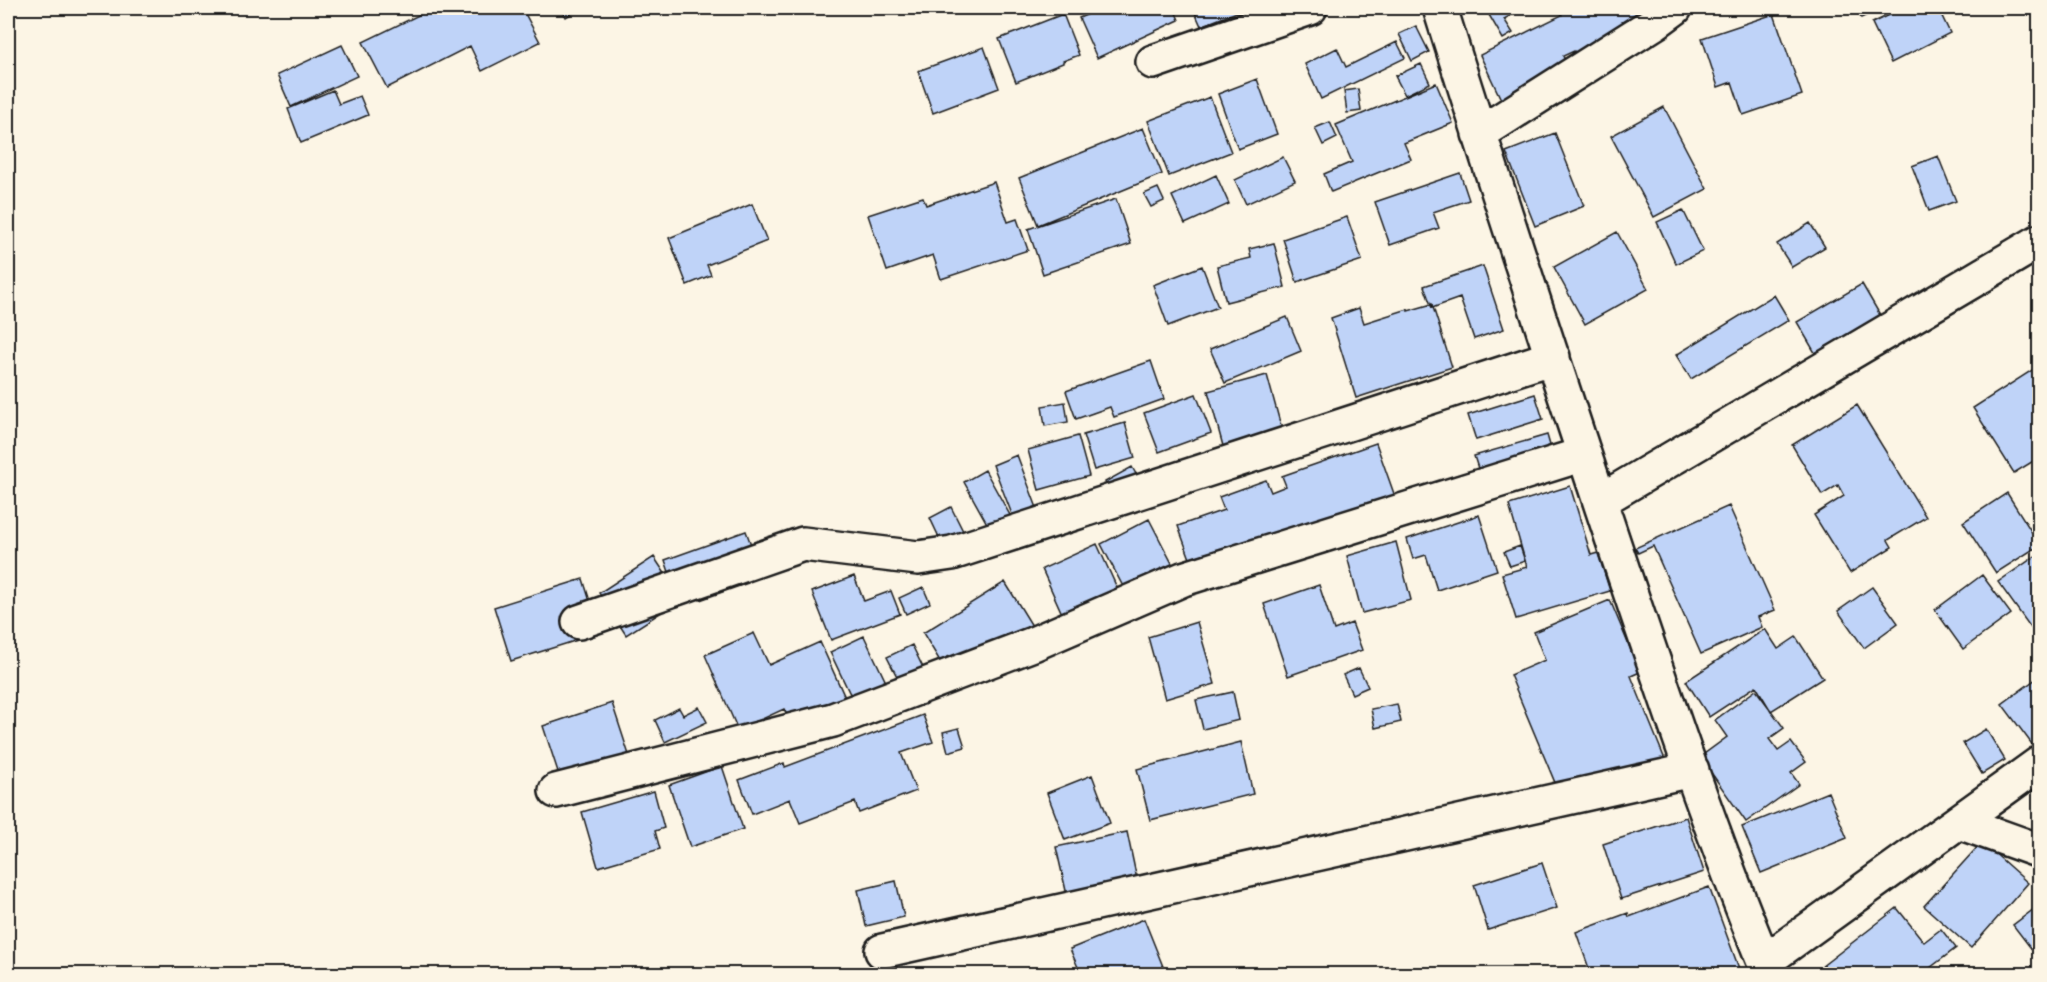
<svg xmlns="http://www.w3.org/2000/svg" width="2047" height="982" viewBox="0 0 2047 982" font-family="Delius,sans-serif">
<rect width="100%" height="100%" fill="#fcf5e5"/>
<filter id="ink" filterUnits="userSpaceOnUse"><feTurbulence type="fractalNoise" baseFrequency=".0167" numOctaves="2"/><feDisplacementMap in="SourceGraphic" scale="12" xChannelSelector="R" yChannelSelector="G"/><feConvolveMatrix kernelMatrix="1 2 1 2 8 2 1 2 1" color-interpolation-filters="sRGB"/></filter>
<g filter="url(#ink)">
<path fill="#bfd3f8" stroke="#1c1c1c" stroke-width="1.5" d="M 433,8 L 522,8 L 540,42 L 482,71 L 470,46 L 387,88 L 363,42 Z
M 561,8 L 581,8 L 566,17 Z
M 1103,8 L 1174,8 L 1179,20 L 1097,58 L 1079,18 Z
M 1193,8 L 1247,8 L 1201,26 Z
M 1485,8 L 1524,8 L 1504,19 L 1513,33 L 1503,39 Z
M 1559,8 L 1656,8 L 1583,69 L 1574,51 L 1563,56 L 1575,81 L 1508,114 L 1480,55 L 1562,15 Z
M 1856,8 L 1882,8 L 1861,18 Z
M 1903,8 L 1938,8 L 1950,33 L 1891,63 L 1872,23 Z
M 1063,14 L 1079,55 L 1063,61 L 1063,63 L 1016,82 L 999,39 Z
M 1774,14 L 1802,95 L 1743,115 L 1732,82 L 1718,87 L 1702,38 Z
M 1416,26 L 1429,52 L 1412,61 L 1399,34 Z
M 1397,42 L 1405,58 L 1321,99 L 1305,64 L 1337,48 L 1346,67 Z
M 342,45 L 357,76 L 291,107 L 277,75 Z
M 984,47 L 999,88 L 933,113 L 918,71 Z
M 1421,64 L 1430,83 L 1405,95 L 1395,76 Z
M 1257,79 L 1277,134 L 1238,149 L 1218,94 Z
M 1436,83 L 1453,123 L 1404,143 L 1411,159 L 1331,192 L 1324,174 L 1352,162 L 1336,125 Z
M 1358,89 L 1361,111 L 1347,113 L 1344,91 Z
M 333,90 L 339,104 L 360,96 L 368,115 L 301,143 L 288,109 Z
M 1210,97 L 1231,152 L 1169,176 L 1148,121 Z
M 1664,107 L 1707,189 L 1654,217 L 1611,136 Z
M 1330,122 L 1337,138 L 1323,145 L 1315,128 Z
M 1143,128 L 1162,174 L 1038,225 L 1019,178 Z
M 1555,133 L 1584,206 L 1535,226 L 1506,152 Z
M 1938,156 L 1956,201 L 1929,211 L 1912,166 Z
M 1283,157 L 1295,181 L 1246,204 L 1235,180 Z
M 1460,173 L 1469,200 L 1433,212 L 1439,228 L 1390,245 L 1375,202 Z
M 1216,175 L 1229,204 L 1185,224 L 1172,196 Z
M 994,182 L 1008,222 L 1017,219 L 1028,250 L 941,279 L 933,255 L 887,271 L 868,215 L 923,197 L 926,205 Z
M 1158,188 L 1164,201 L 1151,207 L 1144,194 Z
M 1116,199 L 1131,244 L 1043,274 L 1028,229 Z
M 752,204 L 767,241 L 707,265 L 711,275 L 687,285 L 669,238 Z
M 1683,210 L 1703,251 L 1676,264 L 1657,222 Z
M 1347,217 L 1362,260 L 1297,282 L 1283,239 Z
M 1810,223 L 1825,247 L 1792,267 L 1777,244 Z
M 1617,232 L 1648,289 L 1585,324 L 1554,267 Z
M 1274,243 L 1285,287 L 1226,302 L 1217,266 L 1251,258 L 1249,249 Z
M 1202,266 L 1218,307 L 1168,326 L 1153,285 Z
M 1483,266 L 1504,329 L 1474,339 L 1460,298 L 1432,308 L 1424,286 Z
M 1862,284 L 1897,344 L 1832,382 L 1797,322 Z
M 1774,295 L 1789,320 L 1691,379 L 1676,355 Z
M 1432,304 L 1452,367 L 1356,398 L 1331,318 L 1359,308 L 1364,323 L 1408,309 L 1408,311 Z
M 1287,317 L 1301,351 L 1225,383 L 1210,349 Z
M 1151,361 L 1164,399 L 1114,417 L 1110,407 L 1076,419 L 1066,391 Z
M 2040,365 L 2040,457 L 2014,473 L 1973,408 Z
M 1267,375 L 1288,452 L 1229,468 L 1208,391 Z
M 1196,394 L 1211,433 L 1159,452 L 1144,413 Z
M 1535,394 L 1543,419 L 1476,440 L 1468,415 Z
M 1065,402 L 1068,422 L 1045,426 L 1042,406 Z
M 1857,405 L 1926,517 L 1888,540 L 1892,547 L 1850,573 L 1814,515 L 1844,496 L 1838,485 L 1822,495 L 1792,445 Z
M 1125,423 L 1135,458 L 1094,470 L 1083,435 Z
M 1547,435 L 1556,466 L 1484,487 L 1474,456 Z
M 1078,436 L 1089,476 L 1039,490 L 1028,450 Z
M 1376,443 L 1398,505 L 1196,575 L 1178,526 L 1224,510 L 1219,497 L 1266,480 L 1271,492 L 1286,486 L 1282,476 Z
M 1017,455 L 1037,508 L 1013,517 L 993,465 Z
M 1132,467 L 1148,495 L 1121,510 L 1105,482 Z
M 985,470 L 1011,517 L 990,529 L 964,482 Z
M 1570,486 L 1591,555 L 1598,553 L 1610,591 L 1516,619 L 1502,574 L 1527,567 L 1509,505 Z
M 2007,493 L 2040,545 L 1996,573 L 1963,522 Z
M 1729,506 L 1775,610 L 1758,617 L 1762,627 L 1701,654 L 1653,546 L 1638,553 L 1635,548 Z
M 951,507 L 969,543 L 947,554 L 930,518 Z
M 1479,515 L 1497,570 L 1437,590 L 1426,555 L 1413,559 L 1407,539 Z
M 1149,519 L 1177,573 L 1129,598 L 1101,544 Z
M 746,531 L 760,569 L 745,575 L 748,583 L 700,600 L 691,575 L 672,581 L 665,560 Z
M 1396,542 L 1411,600 L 1362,613 L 1347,556 Z
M 1097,544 L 1123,601 L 1068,627 L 1042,569 Z
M 1520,546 L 1525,561 L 1510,566 L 1504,552 Z
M 2040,553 L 2040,632 L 2036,635 L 1998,582 Z
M 654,557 L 682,599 L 626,635 L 599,593 Z
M 1982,575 L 2011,614 L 1963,649 L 1935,610 Z
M 854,576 L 864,601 L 891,591 L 900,614 L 831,640 L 812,592 Z
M 583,579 L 600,633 L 511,661 L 494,607 Z
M 1005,582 L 1037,634 L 955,686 L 923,633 Z
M 1319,585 L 1334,630 L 1352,623 L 1362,650 L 1288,676 L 1264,604 Z
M 923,587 L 930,603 L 906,614 L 899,598 Z
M 1872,587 L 1898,623 L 1864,648 L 1838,611 Z
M 1610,600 L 1640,672 L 1631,676 L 1668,767 L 1561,797 L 1510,675 L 1545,660 L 1534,632 Z
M 1197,622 L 1215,684 L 1165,699 L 1148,637 Z
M 1765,629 L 1778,649 L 1796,637 L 1823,678 L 1771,711 L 1756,686 L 1709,717 L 1686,681 Z
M 754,633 L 769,665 L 820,642 L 847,702 L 793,727 L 784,709 L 738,730 L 705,655 Z
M 864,636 L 895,701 L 861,717 L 830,652 Z
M 912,645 L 929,680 L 905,692 L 887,657 Z
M 1359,668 L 1368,687 L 1352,694 L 1343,675 Z
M 2040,676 L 2040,755 L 2002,704 Z
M 1756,690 L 1784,728 L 1769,739 L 1778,751 L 1791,742 L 1806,762 L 1791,773 L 1799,784 L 1746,822 L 1700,757 L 1727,737 L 1715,720 Z
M 1233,692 L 1239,720 L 1203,729 L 1196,700 Z
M 612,703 L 632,764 L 563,787 L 543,726 Z
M 1397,704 L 1401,722 L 1375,728 L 1371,709 Z
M 699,707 L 707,722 L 665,742 L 655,720 L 679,708 L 683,715 Z
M 923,715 L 933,742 L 901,753 L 916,791 L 859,813 L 855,802 L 800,823 L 790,799 L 752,814 L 739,780 L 784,763 L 785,767 Z
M 959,728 L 965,747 L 948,752 L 943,732 Z
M 1986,729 L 2005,760 L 1982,774 L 1963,743 Z
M 1241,742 L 1253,794 L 1150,820 L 1137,769 Z
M 722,766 L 743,829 L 690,847 L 669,785 Z
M 1092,775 L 1110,823 L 1065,840 L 1047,793 Z
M 654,791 L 664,828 L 655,831 L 660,849 L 598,867 L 582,812 Z
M 1828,792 L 1847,838 L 1761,873 L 1742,827 Z
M 1686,817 L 1704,872 L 1621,899 L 1603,844 Z
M 1127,832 L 1139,889 L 1069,904 L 1056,847 Z
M 1982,842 L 2028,883 L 1971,948 L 1924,906 Z
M 1542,863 L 1557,908 L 1488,930 L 1474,885 Z
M 896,881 L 904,917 L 866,926 L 858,890 Z
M 1709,887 L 1741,974 L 1591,974 L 1576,932 L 1628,913 L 1629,917 Z
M 1897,908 L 1924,942 L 1941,929 L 1956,948 L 1922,974 L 1812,974 Z
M 2034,909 L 2040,916 L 2040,960 L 2013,925 Z
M 1144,919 L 1166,974 L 1081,974 L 1070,949 Z"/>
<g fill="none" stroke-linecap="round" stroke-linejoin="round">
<g stroke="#1c1c1c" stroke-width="38">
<path id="minor" d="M 1440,8 C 1497,192 1558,376 1619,559 C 1666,699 1713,839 1769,974
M 1153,62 L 1310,8
M 1479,134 L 1656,22 L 1675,8
M 1600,501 L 2040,241
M 579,622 L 803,544 L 918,558 L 952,553 L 1553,357
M 556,791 L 833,720 L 1033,644 L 1183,579 L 1584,454
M 1959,822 L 2040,851
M 882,951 L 1692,770
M 1764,962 L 2040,763"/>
</g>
<use href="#minor" stroke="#fcf5e5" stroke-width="33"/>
</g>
</g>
<rect width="2047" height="982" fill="none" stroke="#fcf5e5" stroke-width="30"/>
<rect x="15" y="15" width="2017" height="952" fill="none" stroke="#1c1c1c" stroke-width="2" filter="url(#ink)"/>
</svg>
